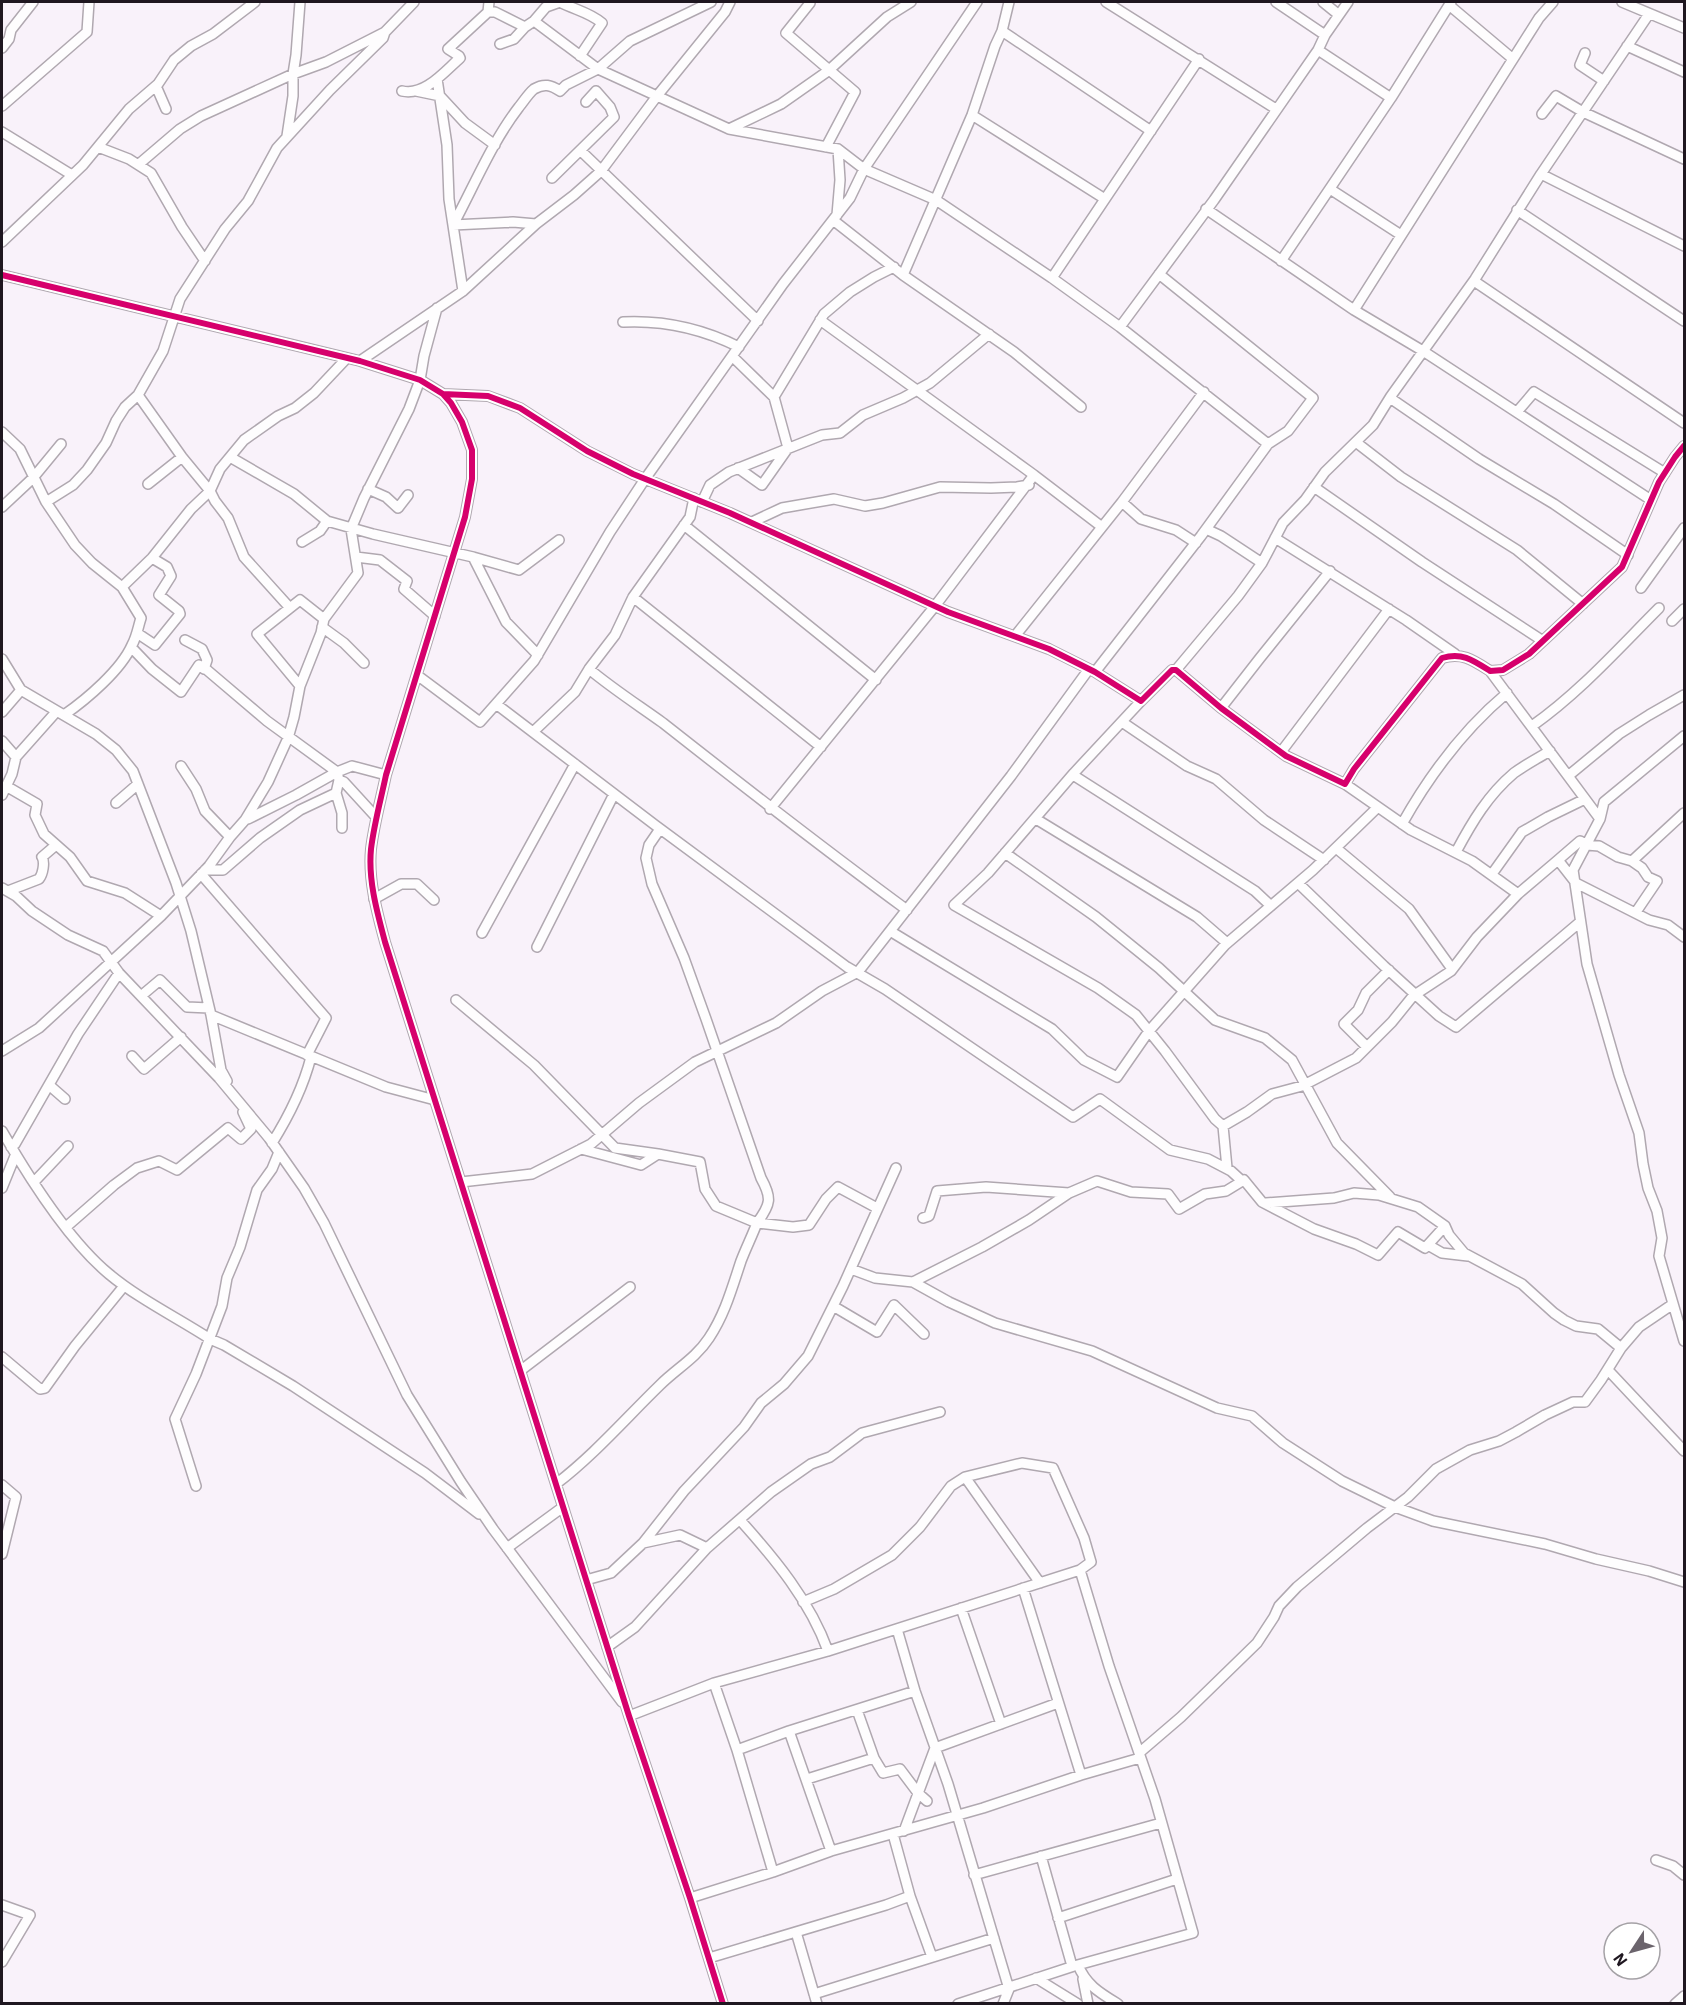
<svg xmlns="http://www.w3.org/2000/svg" width="1686" height="2005" viewBox="0 0 1686 2005" font-family="'IBM Plex Sans',sans-serif">
<rect width="100%" height="100%" fill="#f9f2fa"/>
<g fill="none" stroke-linecap="round" stroke-linejoin="round">
<g stroke="#b0a8b0" stroke-width="12">
<path id="minor" d="M 560,2 C 575,10 589,12 602,23 L 580,56
M 1106,2 L 1276,109
M 1276,2 L 1325,35
M 1323,2 L 1339,15
M 1622,2 L 1684,28
M 810,3 L 786,33 L 855,92 L 826,147
M 1449,5 L 1513,59
M 488,12 L 495,12 L 525,27 L 534,21 L 546,7 L 560,2
M 534,21 L 598,69 L 729,129 L 838,149 L 864,169 L 936,200 L 1052,278 L 1199,59
M 1002,31 L 1151,131
M 500,44 L 514,39 L 525,27
M 1627,46 L 1684,72
M 2,48 L 9,39 L 11,30 L 33,2
M 1318,50 L 1391,98
M 1585,53 L 1580,65 L 1604,81
M 437,79 L 447,145 L 449,199 L 463,291
M 156,86 L 166,109
M 402,91 C 425,96 444,72 460,58 L 459,56 L 448,49 L 488,12 L 489,2
M 416,91 L 440,96 L 465,123 L 495,145
M 2,106 L 87,32 L 89,2
M 1542,114 L 1556,96 L 1583,112 L 1684,159
M 972,115 L 1105,199
M 729,129 L 781,104 L 828,71 L 887,17 L 911,2
M 2,132 L 72,175
M 287,136 L 293,96 L 293,74 L 296,55 L 300,2
M 98,147 L 129,159 L 151,173 L 182,227 L 205,261
M 581,151 L 758,321
M 139,164 L 180,129 L 201,116 L 293,74 L 326,62 L 385,32 L 414,2
M 1541,174 L 1684,246
M 552,178 L 614,117 L 610,107 L 596,91 L 586,102
M 1330,189 L 1401,235
M 1206,209 L 1354,310 L 1423,351 L 1651,500
M 1517,210 L 1684,321
M 837,215 L 840,180 L 838,149
M 833,220 L 903,275 L 1014,352 L 1081,407
M 453,225 C 474,186 492,142 519,107 C 524,101 528,94 534,89 C 544,83 551,85 560,91 L 566,85 L 598,69 L 630,41 L 711,2
M 453,225 L 513,222 L 536,224
M 2,242 L 83,165 L 129,109 L 158,84 L 174,60 L 191,46 L 213,34 L 255,2
M 1281,261 L 1391,98 L 1451,2
M 2,275 L 360,361 L 420,380 L 443,394 L 451,403 L 462,422 L 472,450 L 472,479 L 465,517 L 386,775 C 381,799 374,824 371,849 C 368,880 377,912 385,942 L 629,1716 L 690,1898 L 723,2004
M 903,275 L 972,115 L 995,46 L 1002,31 L 1009,2
M 1052,278 L 1120,327 L 1268,444
M 1474,281 L 1684,423
M 1354,310 L 1539,18 L 1553,2
M 820,320 L 1034,475 L 1102,527
M 623,322 C 664,320 703,329 739,347
M 1120,327 L 1214,200 L 1318,50 L 1325,35 L 1348,2
M 733,357 L 774,397
M 360,361 L 463,291 L 536,224 L 574,195 L 601,171 L 657,96 L 725,12 L 730,2
M 443,394 L 488,396 L 520,408 L 587,451 L 633,474 L 730,513 L 948,612 L 1049,649 L 1095,672 L 1141,701 L 1172,670 L 1176,670 L 1221,708 L 1286,756 L 1345,784 L 1354,769 L 1442,658 C 1462,652 1473,660 1490,671 L 1503,670 L 1529,654 L 1622,567 L 1659,482 L 1675,457 L 1684,446
M 138,395 L 182,457 L 210,491 L 215,501 L 228,518 L 244,557 L 290,608
M 1390,398 L 1479,459 L 1554,504 L 1628,555
M 1517,412 L 1534,392 L 1665,473
M 2,432 L 20,449 L 46,502 L 75,545 L 92,563 L 122,587 L 141,618 C 138,627 137,636 132,645 C 121,670 87,699 64,715
M 1357,443 L 1401,477 L 1517,550 L 1583,604
M 230,457 L 294,494 L 327,521 L 373,534 L 473,557 L 506,622 L 538,655
M 738,468 L 762,485 L 788,448 L 774,397 L 824,314 L 850,292 L 874,277 L 894,267
M 148,484 L 182,457
M 1314,487 L 1422,562 L 1543,641
M 368,489 L 386,497 L 398,508 L 408,495
M 46,502 L 73,485 L 87,470 L 106,443 L 116,421 L 125,407 L 138,395 L 163,351 L 180,299 L 225,229 L 248,201 L 277,148 L 330,90 L 383,38 L 385,32
M 702,502 L 710,485 L 729,472 L 822,435 L 840,433 L 863,415 L 903,398 L 930,383 L 989,334
M 1122,502 L 1204,392
M 2,507 L 33,478 L 61,444
M 752,522 L 782,508 L 834,499 L 865,506 L 883,503 L 940,487 L 991,488 L 1017,487 L 1029,485
M 684,525 L 876,680
M 1206,529 L 1221,536 L 1262,563
M 1275,538 L 1406,620 L 1455,654
M 302,542 L 320,531 L 327,521
M 356,557 L 380,560 L 407,581 L 404,589 L 435,616
M 473,557 L 519,570 L 559,540
M 122,587 L 152,558 L 191,509 L 210,491 L 220,469 L 244,440 L 278,416 L 295,408 L 314,393 L 347,358
M 1641,588 L 1684,528
M 633,597 L 821,747
M 1672,621 L 1684,609
M 322,627 L 344,643 L 364,663
M 137,633 L 155,645 L 180,614 L 179,611 L 159,595 L 171,576 L 167,567 L 152,558
M 1015,636 L 1122,502 L 1141,519 L 1176,530 L 1196,543
M 185,640 L 202,649 L 207,660 L 204,669
M 131,647 L 152,669 L 181,692 L 199,665 L 207,670 L 267,721 L 337,772 L 339,780 L 344,782 L 376,817
M 2,659 L 21,690 L 96,734 L 116,750 L 133,771 L 176,883 L 191,931 L 211,1015 L 221,1070 L 227,1081
M 589,669 C 613,689 638,705 663,723 C 743,786 824,849 907,910
M 1176,670 L 1238,596 L 1262,563 L 1283,523 L 1305,500 L 1325,472 L 1373,425 L 1391,396 L 1475,279 L 1541,174 L 1649,14
M 1490,671 L 1600,819
M 1095,672 L 1201,536 L 1268,444 L 1288,431 L 1313,398 L 1159,274
M 417,675 L 480,722 L 534,661 L 610,532 L 645,479 L 783,284 L 850,198 L 864,169 L 977,2
M 300,686 L 257,634 L 300,600 L 324,619
M 1141,701 L 1074,773 L 988,873 L 954,905 L 1098,988 L 1136,1015 L 1165,1051 L 1215,1119 L 1223,1126 L 1227,1168
M 496,704 L 655,825 L 847,967 L 885,989 L 1073,1117 L 1100,1099 L 1170,1150 L 1208,1159 L 1231,1171 L 1242,1181
M 1221,708 L 1260,658 L 1330,571
M 2,712 L 21,690
M 1122,722 L 1187,766 L 1216,779 L 1264,820 L 1324,860
M 1532,726 C 1580,692 1618,649 1659,608
M 533,732 L 575,692 L 589,669 L 615,635 L 633,597 L 690,517 L 694,498
M 1684,736 L 1604,802 L 1600,819 L 1573,870 L 1587,964 L 1619,1075 L 1639,1133 L 1643,1164 L 1648,1188 L 1657,1211 L 1662,1238 L 1659,1256 L 1684,1341
M 2,741 L 16,757
M 1281,752 L 1389,609
M 181,766 L 196,789 L 205,811 L 230,837
M 1073,775 L 1255,891 L 1271,906
M 1568,776 L 1619,734 L 1649,715 L 1684,695
M 1345,784 L 1411,830 L 1472,861 L 1518,894 L 1558,860 L 1576,883 L 1649,920 L 1668,925 L 1684,937
M 6,786 L 37,804 L 35,815 L 44,834 L 70,857 L 87,881 L 125,893 L 161,916
M 336,793 L 342,813 L 342,828
M 2,795 L 12,774 L 16,757 L 56,712
M 116,803 L 138,784
M 770,809 L 935,606 L 1034,475
M 248,819 L 296,795 L 337,772 L 352,766 L 386,775
M 1036,819 L 1197,917 L 1227,943
M 1402,824 C 1429,776 1464,729 1507,693
M 660,829 L 649,845 L 646,858 L 652,884 L 684,958 L 706,1019 L 761,1178 C 772,1198 771,1204 757,1223 L 793,1227 L 809,1225 L 826,1199 L 838,1187 L 877,1208
M 1336,848 L 1409,909 L 1452,969
M 1456,852 C 1472,822 1488,795 1514,773 C 1525,765 1538,758 1550,751
M 1005,853 L 1096,917 L 1159,968 L 1215,1020 L 1265,1038 L 1292,1060 L 1337,1143 L 1390,1197
M 1558,860 L 1580,841 L 1587,845 L 1599,846 L 1618,857 L 1632,861 L 1642,868 L 1648,877 L 1657,881 L 1636,912
M 1632,861 L 1684,813
M 205,870 L 223,870 L 260,838 L 300,810 L 336,793 L 339,780
M 201,874 L 326,1018 L 307,1055
M 1492,874 L 1522,832 L 1548,817 L 1585,799
M 1298,883 L 1384,966 L 1439,1016 L 1456,1027 L 1580,922
M 2,888 L 16,896 L 32,911 L 68,935 L 103,951 L 119,973 L 219,1078 L 269,1138 L 304,1188 L 324,1223 L 407,1395 L 461,1482 L 493,1529 L 622,1702
M 8,891 L 39,879 C 43,874 45,862 42,857 L 56,845
M 374,899 L 401,884 L 417,884 L 434,900
M 890,931 L 1052,1029 L 1084,1060 L 1117,1077 L 1149,1031 L 1225,945 L 1313,870 L 1378,807
M 482,933 L 575,764
M 537,947 L 614,794
M 141,996 L 160,980 L 187,1007 L 209,1008
M 456,1000 L 534,1065 L 615,1148 L 658,1154
M 211,1015 L 386,1087 L 435,1100
M 1367,1047 L 1344,1024 L 1358,1010 L 1366,993 L 1389,970
M 2,1051 L 39,1028 L 161,916 L 209,866 L 230,837 L 245,820 L 268,782 L 288,738 L 294,717 L 300,686 L 321,633 L 324,619 L 358,573 L 351,529 L 364,498 L 409,409 L 420,380 L 424,356 L 437,308
M 132,1056 L 144,1069 L 181,1037
M 49,1085 L 65,1099
M 1223,1126 L 1247,1112 L 1272,1094 L 1302,1086 L 1356,1058 L 1392,1022 L 1413,996 L 1451,971 L 1477,937 L 1518,894
M 2,1131 C 28,1176 69,1241 109,1274 C 139,1299 176,1317 210,1339 L 224,1345 L 293,1386 L 425,1473 L 479,1514
M 272,1143 C 289,1116 303,1088 311,1057
M 11,1147 L 15,1144 L 78,1034 L 119,973
M 34,1182 L 68,1146
M 461,1182 L 532,1174 L 591,1144 L 639,1103 L 695,1062 L 776,1023 L 822,991 L 858,972 L 1011,776 L 1089,669
M 2,1188 L 15,1156
M 1266,1203 L 1334,1198 L 1354,1193 L 1379,1195 L 1418,1207 L 1445,1226 L 1449,1235 L 1464,1253 L 1522,1284 L 1554,1313 L 1564,1320 L 1576,1326 L 1598,1329 L 1621,1348
M 923,1218 L 929,1216 L 937,1191 L 986,1187 L 1069,1193
M 66,1227 L 114,1185 L 137,1168 L 159,1161 L 177,1170 L 228,1128 L 241,1139 L 251,1129 L 243,1112
M 1428,1245 L 1442,1253 L 1468,1256
M 851,1269 L 875,1278 L 913,1282 L 982,1247 L 1029,1220 L 1069,1193 L 1097,1181 L 1131,1192 L 1168,1194 L 1179,1209 L 1205,1194 L 1226,1191 L 1244,1180 L 1262,1202 L 1314,1229 L 1356,1244 L 1378,1255 L 1398,1232 L 1425,1248 L 1445,1226
M 913,1282 L 949,1302 L 995,1323 L 1092,1351 L 1217,1408 L 1252,1416 L 1283,1443 L 1342,1481 L 1395,1507 L 1433,1521 L 1545,1544 L 1596,1559 L 1649,1571 L 1684,1582
M 833,1306 L 877,1332 L 894,1305 L 924,1334
M 2,1357 L 40,1389 L 45,1388 L 75,1346 L 124,1286
M 1608,1370 L 1684,1451
M 520,1371 L 630,1287
M 556,1484 C 594,1455 625,1419 660,1385 C 676,1369 696,1358 709,1338 C 725,1314 732,1288 741,1261 C 746,1248 752,1236 757,1223 L 716,1206 L 705,1189 L 700,1162 L 658,1154 L 641,1165 L 581,1149
M 2,1485 L 16,1497 L 2,1554
M 196,1486 L 175,1419 L 196,1374 L 222,1306 L 227,1278 L 240,1247 L 257,1190 L 272,1169 L 279,1152
M 740,1520 C 775,1559 810,1601 828,1651
M 643,1543 L 684,1491 L 744,1427 L 761,1403 L 784,1384 L 808,1356 L 843,1286 L 896,1168
M 507,1548 L 563,1507
M 707,1548 L 771,1492 L 811,1464 L 830,1457 L 862,1433 L 940,1412
M 586,1580 L 611,1573 L 643,1543 L 680,1535 L 707,1548 L 635,1627 L 607,1647
M 1023,1588 L 1081,1775
M 803,1602 L 834,1589 L 892,1555 L 920,1527 L 951,1486 L 965,1477
M 961,1608 L 1001,1724
M 897,1629 L 915,1691 L 948,1784 L 1009,1989 L 1003,2004
M 714,1683 L 737,1750
M 629,1716 L 714,1683 L 828,1651 L 1080,1570 L 1091,1562 L 1084,1538 L 1053,1468 L 1022,1463 L 965,1477 L 1040,1583
M 789,1731 L 915,1691
M 1139,1753 L 1181,1717 L 1257,1643 L 1274,1617 L 1279,1606 L 1297,1587 L 1367,1528 L 1408,1497 L 1436,1469 L 1470,1450 L 1499,1441 L 1516,1432 L 1545,1415 L 1573,1402 L 1585,1402 L 1601,1380 L 1621,1348 L 1639,1327 L 1673,1304
M 874,1758 L 883,1773 L 900,1769 L 918,1793 L 927,1801
M 807,1779 L 874,1758 L 857,1710
M 904,1831 L 935,1748 L 1058,1703
M 1041,1856 L 1072,1966
M 1656,1860 L 1673,1866 L 1684,1875
M 773,1872 L 737,1750 L 789,1731 L 831,1851
M 974,1875 L 1161,1823
M 910,1896 L 932,1957
M 690,1898 L 773,1872 L 831,1851 L 983,1808 L 1081,1775 L 1140,1758
M 2,1905 L 30,1915 L 2,1962
M 1058,1918 L 1177,1879
M 796,1932 L 817,2004
M 709,1958 L 886,1905 L 910,1896 L 893,1834
M 1078,1965 C 1086,1985 1100,1993 1118,2004
M 1036,1978 L 1078,2004
M 1083,1979 L 1088,2004
M 814,1994 L 994,1938
M 958,2004 L 1074,1966 L 1193,1933 L 1155,1799 L 1109,1666 L 1080,1570
M 1675,2004 L 1684,1996"/>
</g>
<use href="#minor" stroke="#fefdfe" stroke-width="9"/>
<g stroke="#fff" stroke-width="10">
<path id="cycleway" d="M 2,275 L 360,361 L 420,380 L 443,394 L 451,403 L 462,422 L 472,450 L 472,479 L 465,517 L 386,775 C 381,799 374,824 371,849 C 368,880 377,912 385,942 L 629,1716 L 690,1898 L 723,2004
M 443,394 L 488,396 L 520,408 L 587,451 L 633,474 L 730,513 L 948,612 L 1049,649 L 1095,672 L 1141,701 L 1172,670 L 1176,670 L 1221,708 L 1286,756 L 1345,784 L 1354,769 L 1442,658 C 1462,652 1473,660 1490,671 L 1503,670 L 1529,654 L 1622,567 L 1659,482 L 1675,457 L 1684,446"/>
</g>
<use href="#cycleway" stroke="#d6006c" stroke-width="6"/>
</g>
<rect width="1686" height="2005" fill="none" stroke="#1f1720" stroke-width="6"/>
<g transform="translate(1632 1951) rotate(234)"><circle r="28" fill="#ffffff" stroke="#a5a2a6" stroke-width="1.5"/>
<path d="M0-4.5L10 22L0 15L-10 22Z" fill="#6b646c"/>
<text y="-9" font-size="16" font-weight="bold" text-anchor="middle" fill="#1f1720">N</text>
</g>
</svg>
